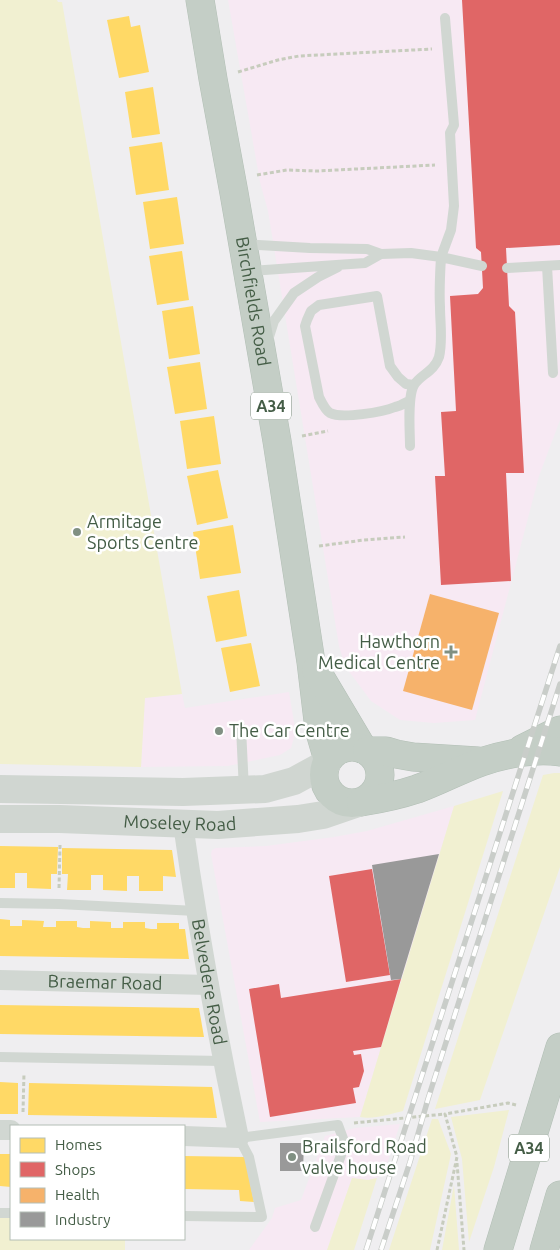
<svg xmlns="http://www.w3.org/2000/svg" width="560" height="1250" viewBox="0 0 560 1250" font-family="Ubuntu,sans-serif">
<rect width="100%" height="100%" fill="#efeef0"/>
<path fill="#f7e9f3" d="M 228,0 L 560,0 L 560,420 L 539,476 L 475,720 L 434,723 L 400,720 L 371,701 L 345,666 L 339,646 L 268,211 L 260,182 Z
M 289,692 L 295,728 L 295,734 L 291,748 L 280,755 L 228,766 L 141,767 L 144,698 L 182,694 L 185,708 Z
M 454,806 L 360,1117 L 260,1122 L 211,854 L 212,850 L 216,848 L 266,846 L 334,837 L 367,831 Z
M 400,1124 L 385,1170 L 377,1178 L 368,1180 L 352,1178 L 327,1250 L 249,1250 L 272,1218 L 275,1208 L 301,1200 L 325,1136 L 355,1128 Z"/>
<path fill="#f1f0d1" d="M 0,0 L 57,0 L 58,2 L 62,2 L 182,694 L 145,698 L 141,767 L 0,764 Z
M 554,773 L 560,773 L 560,867 L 480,1100 L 435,1109 L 543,775 Z
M 503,791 L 403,1111 C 390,1114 373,1120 360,1117 L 454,806 Z
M 509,1110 L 494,1167 L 469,1242 L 462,1159 L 451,1117 Z
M 432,1119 L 438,1119 L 451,1154 L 430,1250 L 389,1250 Z
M 352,1178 L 368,1180 L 377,1178 L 354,1250 L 327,1250 Z
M 454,1185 L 459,1250 L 442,1250 Z
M 0,1218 L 11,1218 L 11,1239 L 125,1239 L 125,1250 L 0,1250 Z"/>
<path fill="#ffd966" d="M 129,16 L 131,27 L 140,25 L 149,72 L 119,78 L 107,20 Z
M 153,87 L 160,134 L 132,138 L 125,92 Z
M 162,142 L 169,190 L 136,195 L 129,147 Z
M 177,197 L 184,244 L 150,249 L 143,202 Z
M 182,251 L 189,300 L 157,305 L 149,256 Z
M 193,306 L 200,354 L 169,359 L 162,311 Z
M 200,362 L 207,409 L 175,414 L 167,367 Z
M 214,416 L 221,464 L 187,469 L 180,421 Z
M 218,470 L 228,518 L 197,525 L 187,476 Z
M 233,525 L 241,573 L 200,579 L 193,532 Z
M 239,590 L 247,636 L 216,642 L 207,596 Z
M 251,643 L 260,686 L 230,692 L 221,648 Z
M 0,846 L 58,847 L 57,874 L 51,874 L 51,889 L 27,888 L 27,873 L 15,873 L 15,888 L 0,888 Z
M 62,848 L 172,850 L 176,877 L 163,876 L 163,891 L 139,891 L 139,876 L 127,876 L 127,891 L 103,890 L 103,875 L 91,875 L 91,890 L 67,890 L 68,874 L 62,874 Z
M 0,919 L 10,920 L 10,926 L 22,926 L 22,920 L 44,921 L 43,927 L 56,927 L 56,921 L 77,921 L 77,927 L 83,928 L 90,928 L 90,921 L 111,922 L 111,928 L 123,928 L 123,922 L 145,922 L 145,928 L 151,929 L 157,929 L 157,923 L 179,923 L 179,929 L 185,929 L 189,959 L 0,956 Z
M 0,1005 L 199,1008 L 204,1037 L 0,1034 Z
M 0,1082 L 18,1083 L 18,1114 L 0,1114 Z
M 29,1083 L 212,1087 L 217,1118 L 28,1115 Z
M 0,1154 L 11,1154 L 11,1187 L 0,1186 Z
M 184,1156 L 245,1157 L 254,1202 L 240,1201 L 239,1190 L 184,1189 Z"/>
<path fill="#e06666" d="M 462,0 L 560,0 L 560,245 L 506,248 L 509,306 L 515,312 L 524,473 L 506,473 L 511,581 L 441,585 L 435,476 L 445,476 L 441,412 L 456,411 L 450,296 L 478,294 L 483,288 L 481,252 L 476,248 Z
M 372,869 L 390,975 L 346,982 L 329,876 Z
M 401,979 L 381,1047 L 353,1051 L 354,1055 L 361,1054 L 364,1071 L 359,1087 L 353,1088 L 356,1103 L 270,1117 L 249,989 L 279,984 L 281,998 Z"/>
<path fill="#f6b26b" d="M 430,594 L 499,613 L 472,710 L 403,691 Z"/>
<path fill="#999" d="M 439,854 L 401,979 L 391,980 L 372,865 Z
M 280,1143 L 304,1143 L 303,1171 L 280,1171 Z"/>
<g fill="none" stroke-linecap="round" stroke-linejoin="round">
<g stroke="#b2bfb5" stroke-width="29">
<g id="trunk">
<path id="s4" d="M 200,0 L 213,79 L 234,193 L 277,441 L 311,662 L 319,729 L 328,760"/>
<path d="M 316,670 L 363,749"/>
<circle cx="352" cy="775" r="28"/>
<path d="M 522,749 L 560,730"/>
<path d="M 367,751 L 386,751 L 396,754 L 413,757 L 478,761"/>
<path d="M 361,802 C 380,799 399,795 417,789 C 439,781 459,770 481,762 C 504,754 536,748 560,752"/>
<path d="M 498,1250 L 560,1047"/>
<path d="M 544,1250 L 560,1195"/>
</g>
</g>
<path stroke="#c7ccbd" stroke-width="3" stroke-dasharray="4 2.5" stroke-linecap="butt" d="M 238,72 L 278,60 L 299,56 L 432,49
M 257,175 L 287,170 L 317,171 L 435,165
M 302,436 L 328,431
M 319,546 L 364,540 L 405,537
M 59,888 L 60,845
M 23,1112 L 24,1073
M 354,1123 L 445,1114
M 457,1163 L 464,1250
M 437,1250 L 457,1157 L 445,1114 L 508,1103 L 516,1105"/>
<path stroke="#d1d7d2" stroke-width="10" d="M 445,18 L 454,125 L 450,133 L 454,206 L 451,230 L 441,257 L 482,266
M 243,244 L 310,248 L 367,249 L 381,254 L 411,253 L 441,257 C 440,274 439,290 440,307 C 440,323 443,341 439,357 C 434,372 421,374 414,385 C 407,397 410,431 410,446
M 547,266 L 553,373
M 507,268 L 560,265
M 249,271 L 365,263 L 381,254
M 268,340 L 274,321 L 294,293 L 318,277 L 338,267
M 409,401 C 405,403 400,406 395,407 C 383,412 342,419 330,413 C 325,410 322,403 319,397 L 305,326 L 307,320 L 311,311 L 319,305 L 377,296 L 390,366 L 398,377 L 406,384 L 414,385
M 241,728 L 244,790
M 0,903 L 59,904 L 196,911
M 0,1057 L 222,1061
M 0,1213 L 11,1213
M 184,1216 L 262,1217 L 249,1157 L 239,1138 L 338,1125 L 345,1144 L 315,1227"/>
<g stroke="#d1d7d2" stroke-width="20">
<path id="s1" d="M 183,824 C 198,930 217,1034 239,1138 L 184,1136"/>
<path id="s2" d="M 0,980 L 209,985"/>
<path d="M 0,1130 L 11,1130"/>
</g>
<g stroke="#d0d6d1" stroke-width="28">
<path d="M 0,789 L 183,792 L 265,789 L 294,781 L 327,763"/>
<path id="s3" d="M 0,819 L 60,819 L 218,825 L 298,819 L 323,815 L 358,803"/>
</g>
<use href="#trunk" stroke="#c4cec6" stroke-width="28"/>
<g stroke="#c9cdc9" stroke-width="5.5">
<path id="rail" d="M 366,1250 L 560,646
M 381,1250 L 410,1162 L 428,1099 L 560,684"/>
</g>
<use href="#rail" stroke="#fff" stroke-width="4" stroke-dasharray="11" stroke-linecap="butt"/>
</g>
<g fill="#809082" stroke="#fff" stroke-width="2">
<circle cx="77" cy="532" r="5"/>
<path d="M448.5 644.5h5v5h5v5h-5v5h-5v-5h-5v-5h5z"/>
<circle cx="219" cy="731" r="5"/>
<circle cx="292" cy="1157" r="5"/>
</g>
<g text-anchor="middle" stroke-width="5" stroke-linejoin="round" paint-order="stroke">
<g fill="#fff" stroke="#7c8e7e" stroke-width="1">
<rect x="251" y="392.5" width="40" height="27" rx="4"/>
<rect x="509" y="1134.5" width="40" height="27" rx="4"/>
</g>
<g font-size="16" font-weight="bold" fill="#445d46">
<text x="271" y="412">A34</text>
<text x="529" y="1154">A34</text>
</g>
<g font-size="18" fill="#445d46" stroke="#fff">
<text dy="6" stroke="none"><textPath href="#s4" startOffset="306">Birchfields Road</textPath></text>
<text dy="6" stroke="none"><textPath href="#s3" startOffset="180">Moseley Road</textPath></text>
<text dy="6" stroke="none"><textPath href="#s1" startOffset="160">Belvedere Road</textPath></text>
<text dy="6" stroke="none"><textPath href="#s2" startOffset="105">Braemar Road</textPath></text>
</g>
<g font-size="18" fill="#445d46" stroke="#fff" text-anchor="start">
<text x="87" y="528">Armitage<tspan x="87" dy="21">Sports Centre</tspan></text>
<text x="440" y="648" text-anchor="end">Hawthorn<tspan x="440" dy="21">Medical Centre</tspan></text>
<text x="229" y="737">The Car Centre</text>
<text x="302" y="1153">Brailsford Road<tspan x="302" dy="21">valve house</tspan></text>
</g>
</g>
<rect x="10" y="1125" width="175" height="115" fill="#ffffff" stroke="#b4beb5"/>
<rect x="20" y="1138" width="25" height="15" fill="#ffd966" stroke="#b4beb5"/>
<text x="55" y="1150" font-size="15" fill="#445d46">Homes</text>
<rect x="20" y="1162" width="25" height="15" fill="#e06666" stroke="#b4beb5"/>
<text x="55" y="1175" font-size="15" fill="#445d46">Shops</text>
<rect x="20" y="1188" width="25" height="15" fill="#f6b26b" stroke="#b4beb5"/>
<text x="55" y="1200" font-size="15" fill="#445d46">Health</text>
<rect x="20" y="1212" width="25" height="15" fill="#999999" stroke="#b4beb5"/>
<text x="55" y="1225" font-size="15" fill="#445d46">Industry</text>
</svg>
